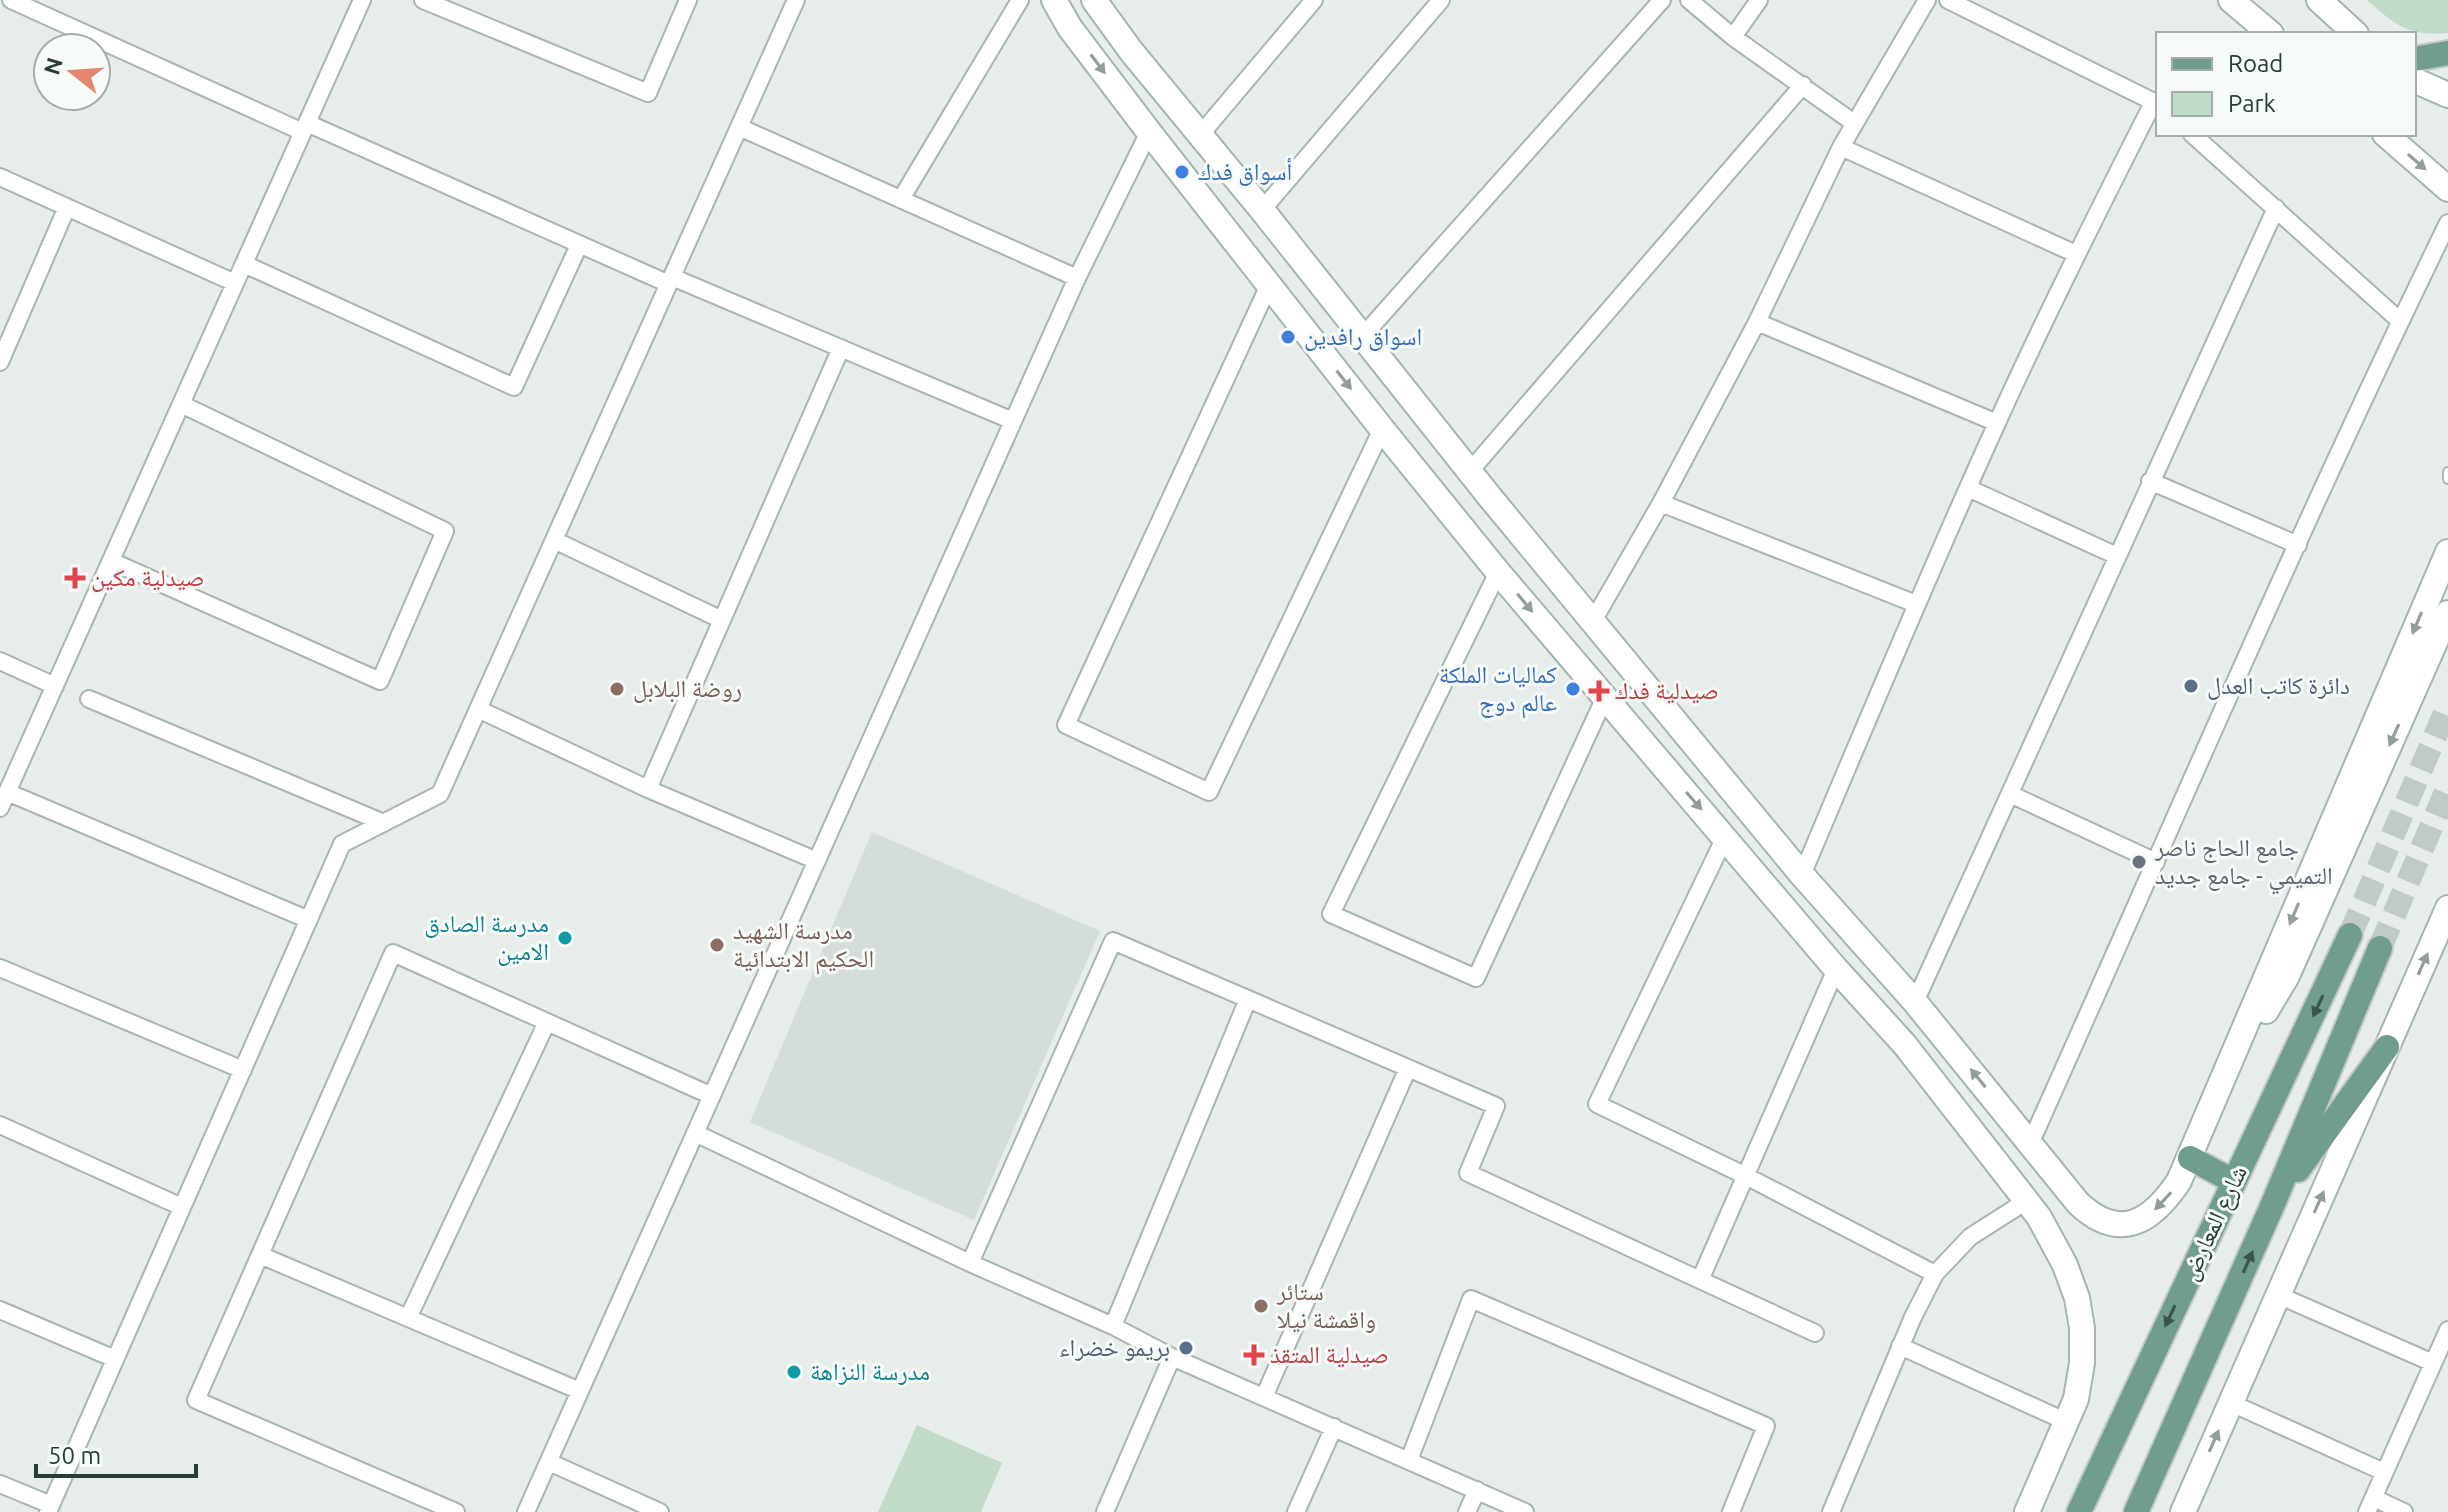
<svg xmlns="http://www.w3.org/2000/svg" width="2448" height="1512" viewBox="0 0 2448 1512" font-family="Ubuntu,'Noto Naskh Arabic',sans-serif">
<rect width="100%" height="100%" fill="#e6edea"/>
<path fill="#d4ddd9" d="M 872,832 L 1100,931 L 974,1220 L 750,1122 Z"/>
<path fill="#c2dbc8" d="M 2367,0 L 2448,0 L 2448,33 C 2407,36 2397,26 2367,0 Z
M 917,1425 L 1002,1463 L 981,1512 L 878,1512 Z"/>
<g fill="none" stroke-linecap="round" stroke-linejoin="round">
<path stroke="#c0cac6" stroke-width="24" stroke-dasharray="24 12" stroke-linecap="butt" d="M 2350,935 L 2448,706
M 2380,948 L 2448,787"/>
<g stroke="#a9b5b1" stroke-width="12">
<path id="lane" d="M 2448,472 L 2448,479"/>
</g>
<g stroke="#a9b5b1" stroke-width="20">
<path id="street" d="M 11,0 L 303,132
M 423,0 L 648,93 L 688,0
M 1689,0 L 1733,37 L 1854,123
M 1948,0 L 2158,104
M 1733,37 L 1759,0
M 307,123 L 669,284
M 739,127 L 1077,278
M 2192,134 L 2400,321
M 1200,135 L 1314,0
M 1841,147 L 2076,254
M 0,177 L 235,283
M 901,199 L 1020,0
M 1262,210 L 1441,0
M 244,264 L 514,387 L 579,245
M 672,277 L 1013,421
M 1269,285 L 1066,725 L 1209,792 L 1382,429
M 1757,322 L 1997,423
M 1362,337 L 1662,0
M 0,362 L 67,207
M 1470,471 L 1803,85
M 2150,481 L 2298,545
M 1968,488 L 2117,556
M 1661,503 L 1916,604
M 554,540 L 722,620
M 111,561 L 380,681 L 445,531 L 181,404
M 1498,572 L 1331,914 L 1476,978 L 1605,697
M 1593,621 L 1661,503 L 1757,322 L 1841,147 L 1927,0
M 0,661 L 55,686
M 89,699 L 384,823
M 478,709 L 648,789 L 817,861
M 648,789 L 841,348
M 7,792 L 309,920
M 2010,794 L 2156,862
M 0,808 L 362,0
M 1725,837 L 1597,1104 L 1744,1175 L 1935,1274
M 1802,875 C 1866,724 1929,572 1997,423 C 2046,314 2100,207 2154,101
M 0,968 L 243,1070
M 1915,1002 L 2276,208
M 0,1125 L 182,1207
M 695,1133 L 970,1263 L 1113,1326 L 1172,1357 L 1525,1512
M 2030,1144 C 2168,836 2300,526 2448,223
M 260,1255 L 580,1391
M 970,1263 L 1113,941 L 1496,1106 L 1468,1173 L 1815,1333
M 1700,1280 L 1836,969
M 2278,1295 L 2433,1363
M 0,1310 L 115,1359
M 408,1318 L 547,1022
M 1113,1326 L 1248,999
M 1900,1346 L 2067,1422
M 1264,1397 L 1408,1068
M 2231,1403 L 2384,1472
M 1409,1460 L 1471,1299 L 1766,1426 L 1731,1512
M 549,1462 L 660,1512
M 0,1484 L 51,1505
M 2374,1498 L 2404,1512
M 48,1512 L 342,844 L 440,794 L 796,0
M 456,1512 L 196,1400 L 393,953 L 712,1096
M 526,1512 L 1077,278 L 1149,132
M 1105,1512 L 1172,1357
M 1296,1512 L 1334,1427
M 1467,1512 L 1477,1490
M 1831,1512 L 1913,1317 L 1935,1274 L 1970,1237 L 2028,1200
M 2367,1512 L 2448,1330"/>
</g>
<g stroke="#a3b5ae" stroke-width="28">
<path id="secondary" d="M 1054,0 L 1070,28 L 1149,132 L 1382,429 L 1498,572 L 1836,969 L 1905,1045 L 2039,1217 L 2065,1265 L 2077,1298 L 2082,1328 L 2082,1363 L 2076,1399 L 2027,1512
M 1094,0 L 1131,51 L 1262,210 L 1489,496 L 1802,875 L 1915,1002 L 2078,1203 C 2119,1242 2151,1223 2179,1181 L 2448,552
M 2231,0 L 2271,34
M 2319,0 L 2356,34
M 2414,80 L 2448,95
M 2385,134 L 2448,189
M 2266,1011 L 2287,976 L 2448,613
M 2183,1512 L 2448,908"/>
</g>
<g stroke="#c3c9c7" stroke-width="28">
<path id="primary" d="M 2414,59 L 2448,53
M 2190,1158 L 2233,1181
M 2298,1170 L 2387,1047
M 2079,1512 L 2350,935
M 2136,1512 L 2273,1204 L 2380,948"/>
</g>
<use href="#lane" stroke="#fff" stroke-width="8"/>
<use href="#street" stroke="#fff" stroke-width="16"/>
<use href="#secondary" stroke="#fff" stroke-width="24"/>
<use href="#primary" stroke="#709d90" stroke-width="24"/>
</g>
<defs><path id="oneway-solid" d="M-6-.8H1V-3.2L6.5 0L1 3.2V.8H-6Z" transform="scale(2)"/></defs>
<g fill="#939e9b">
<use href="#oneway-solid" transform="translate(1098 64) rotate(53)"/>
<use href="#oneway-solid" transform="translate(2417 162) rotate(41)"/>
<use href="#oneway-solid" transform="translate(1344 380) rotate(52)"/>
<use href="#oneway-solid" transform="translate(1525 603) rotate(50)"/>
<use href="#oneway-solid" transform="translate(2417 623) rotate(113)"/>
<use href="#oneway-solid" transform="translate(2394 735) rotate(114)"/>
<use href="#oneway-solid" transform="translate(1694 801) rotate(49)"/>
<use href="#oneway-solid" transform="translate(2294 914) rotate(113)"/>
<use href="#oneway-solid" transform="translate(2423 964) rotate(-66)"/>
<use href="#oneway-solid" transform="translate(1978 1078) rotate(-129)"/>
<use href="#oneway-solid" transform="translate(2163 1201) rotate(133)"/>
<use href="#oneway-solid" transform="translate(2319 1202) rotate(-66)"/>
<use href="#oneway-solid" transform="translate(2214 1441) rotate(-66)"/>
</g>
<g fill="#39554d">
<use href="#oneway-solid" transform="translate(2318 1006) rotate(115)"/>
<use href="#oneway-solid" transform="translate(2248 1262) rotate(-66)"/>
<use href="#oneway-solid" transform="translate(2170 1316) rotate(115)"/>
</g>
<g fill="#3f7fe0" stroke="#f6faf8" stroke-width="3">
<circle cx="1182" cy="172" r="8"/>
<circle cx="1288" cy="337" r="8"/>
<circle cx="1573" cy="689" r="8"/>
</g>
<g fill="#e0444e" stroke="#f6faf8" stroke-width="3">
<path d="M71 566h8v8h8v8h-8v8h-8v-8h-8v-8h8z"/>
<path d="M1595 679h8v8h8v8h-8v8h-8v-8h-8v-8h8z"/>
<path d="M1250 1343h8v8h8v8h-8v8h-8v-8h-8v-8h8z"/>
</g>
<g fill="#5c6f8a" stroke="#f6faf8" stroke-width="3">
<circle cx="2191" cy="686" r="8"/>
<circle cx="1186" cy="1348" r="8"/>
</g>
<g fill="#8d6e63" stroke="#f6faf8" stroke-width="3">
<circle cx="617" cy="689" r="8"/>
<circle cx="717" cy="945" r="8"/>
<circle cx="1261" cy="1306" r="8"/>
</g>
<circle fill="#6b7280" stroke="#f6faf8" stroke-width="3" cx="2139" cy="862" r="8"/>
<g fill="#0f9aa8" stroke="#f6faf8" stroke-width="3">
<circle cx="565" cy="938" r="8"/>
<circle cx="794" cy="1372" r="8"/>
</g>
<g text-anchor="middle" stroke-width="6" stroke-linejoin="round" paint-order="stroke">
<g font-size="24" fill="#366cbe" stroke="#f6faf8" text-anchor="start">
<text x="1198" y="180">أسواق فدك</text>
<text x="1304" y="345">اسواق رافدين</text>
<text x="1557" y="683" text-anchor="end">كماليات الملكة<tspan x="1557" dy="28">عالم دوج</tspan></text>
</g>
<g font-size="24" fill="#be3a42" stroke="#f6faf8" text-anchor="start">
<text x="91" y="586">صيدلية مكين</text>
<text x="1615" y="699">صيدلية فدك</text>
<text x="1270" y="1363">صيدلية المتقذ</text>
</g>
<g font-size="24" fill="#4e5e75" stroke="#f6faf8" text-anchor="start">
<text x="2207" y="694">دائرة كاتب العدل</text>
<text x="1170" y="1356" text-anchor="end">بريمو خضراء</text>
</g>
<g font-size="24" fill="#785e54" stroke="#f6faf8" text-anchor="start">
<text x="633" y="697">روضة البلابل</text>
<text x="733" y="939">مدرسة الشهيد<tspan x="733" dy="28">الحكيم الابتدائية</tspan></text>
<text x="1277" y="1300">ستائر<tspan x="1277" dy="28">واقمشة نيلا</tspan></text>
</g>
<g font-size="24" fill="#5b616d" stroke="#f6faf8" text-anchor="start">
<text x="2155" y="856">جامع الحاج ناصر<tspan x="2155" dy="28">التميمي - جامع جديد</tspan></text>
</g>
<g font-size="24" fill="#0d838f" stroke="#f6faf8" text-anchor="end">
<text x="549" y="932">مدرسة الصادق<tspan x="549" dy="28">الامين</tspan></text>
<text x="810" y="1380" text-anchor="start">مدرسة النزاهة</text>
</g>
<g font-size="24" fill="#273d37" stroke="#f6faf8">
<text transform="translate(2214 1223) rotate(-65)" y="8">شارع المعارض</text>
</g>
</g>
<rect x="2156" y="32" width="260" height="104" fill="#f6faf8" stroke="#a3aeab" stroke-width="2"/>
<rect x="2172" y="58" width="40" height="12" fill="#709d90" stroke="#a3aeab" stroke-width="2"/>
<text x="2228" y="72" font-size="24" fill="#273d37">Road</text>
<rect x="2172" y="92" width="40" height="24" fill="#c2dbc8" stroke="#a3aeab" stroke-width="2"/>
<text x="2228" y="112" font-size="24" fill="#273d37">Park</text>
<g transform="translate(72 72) rotate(287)"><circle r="38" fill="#f6faf8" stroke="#a3aeab" stroke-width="2"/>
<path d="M0-6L14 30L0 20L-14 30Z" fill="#e2886f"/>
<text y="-12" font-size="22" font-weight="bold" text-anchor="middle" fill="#273d37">N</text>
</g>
<path d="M36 1464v12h160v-12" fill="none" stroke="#273d37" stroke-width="4"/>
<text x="48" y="1464" font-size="24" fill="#273d37" stroke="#f6faf8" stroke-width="6" paint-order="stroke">50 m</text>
</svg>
